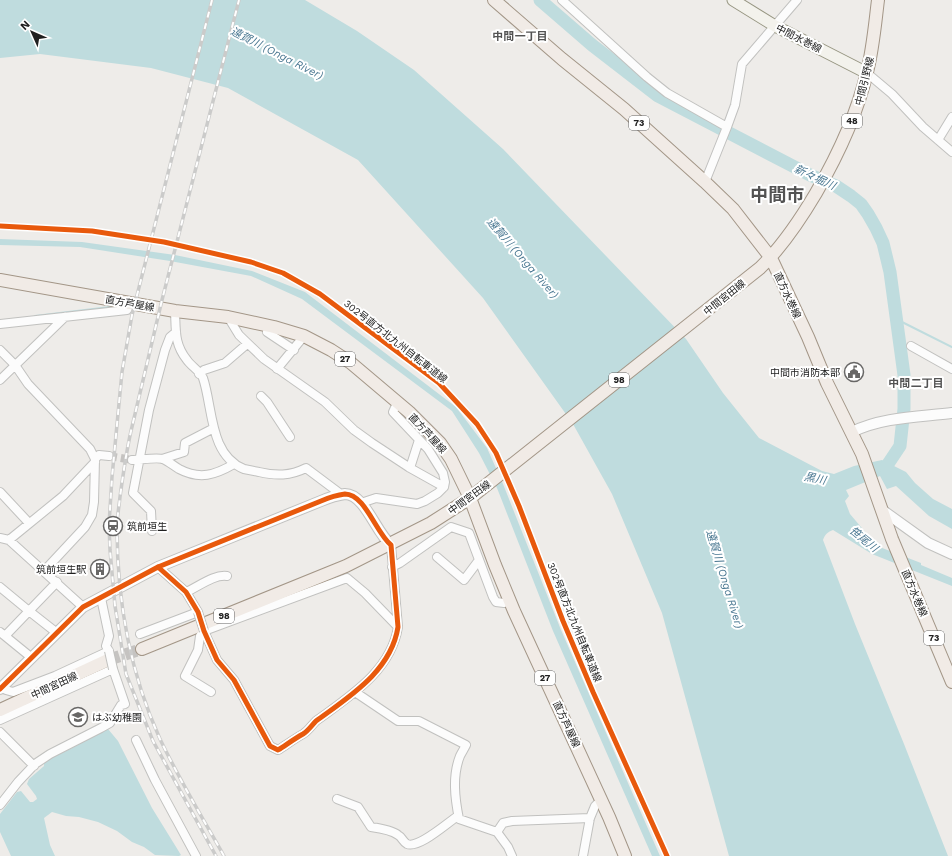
<svg xmlns="http://www.w3.org/2000/svg" width="952" height="856" viewBox="0 0 952 856" font-family="'Work Sans','Noto Sans JP',sans-serif">
<rect width="100%" height="100%" fill="#eeece9"/>
<path fill="#bfdcde" d="M 0,0 L 305,0 L 357,31 L 414,70 L 503,149 L 686,339 L 723,393 L 759,438 L 822,471 L 834,474 L 854,466 L 882,460 L 906,472 L 915,483 L 933,499 L 952,509 L 952,529 L 929,516 L 896,486 L 887,489 L 880,476 L 846,490 L 849,496 L 845,501 L 850,514 L 877,546 L 921,563 L 921,565 L 952,578 L 952,586 L 872,554 L 833,530 C 828,532 825,534 823,540 L 855,624 L 904,744 L 948,856 L 729,856 L 662,613 L 612,494 L 573,424 L 483,298 L 358,160 L 228,88 L 151,68 L 40,54 L 0,58 Z
M 0,239 L 82,242 L 175,255 L 252,271 L 305,292 L 456,407 L 487,448 L 503,484 L 561,630 L 660,856 L 652,856 L 553,631 L 497,488 L 479,453 L 452,411 L 302,299 L 251,276 L 170,261 L 80,247 L 0,245 Z
M 108,729 L 118,741 L 152,808 L 181,855 L 179,856 L 155,855 L 144,847 L 132,842 L 117,831 L 98,822 L 79,817 L 66,816 L 52,812 L 44,818 L 50,845 L 55,856 L 11,856 L 0,832 L 0,814 L 17,792 L 21,791 L 30,802 L 33,802 L 37,799 L 36,796 L 27,784 L 29,779 L 44,766 L 44,762 L 59,751 L 64,752 Z"/>
<g fill="none" stroke-linecap="round" stroke-linejoin="round">
<path stroke="#bfdcde" stroke-width="2" d="M 35,316 L 118,306
M 897,321 L 902,322 L 952,347"/>
<path stroke="#bfdcde" stroke-width="13" d="M 540,0 L 592,45 L 658,96 L 810,175 L 836,186 L 851,196 L 861,204 L 868,214 L 876,228 L 883,243 L 890,272 L 904,375 L 904,409 L 900,446 L 886,467"/>
<path stroke="#c5c3c1" stroke-width="8" stroke-dasharray="8 4" stroke-linecap="butt" d="M 109,456 L 132,460"/>
<path stroke="#c5c3c1" stroke-width="12" stroke-dasharray="12 6" stroke-linecap="butt" d="M 108,660 L 142,649"/>
<g stroke="#c1c1bf" stroke-width="10">
<path id="minor" d="M 562,0 L 647,77 L 667,93 L 727,127
M 867,73 L 892,94 L 923,127 L 952,152
M 938,140 L 952,117
M 705,182 L 727,127 L 735,105 L 742,64 L 797,0
M 175,311 C 176,330 174,344 187,360 C 191,366 200,371 203,378 C 213,407 209,455 244,469 C 249,470 254,471 259,472 C 276,476 290,476 306,468 L 338,492 L 339,495
M 228,317 L 239,335 L 264,359 L 325,402 L 354,430 L 372,443 L 410,468 L 444,487
M 0,324 L 127,310 L 132,303
M 267,332 L 294,350
M 911,346 L 952,369
M 0,350 L 15,365 L 28,384 L 90,449 L 95,459 L 94,502 L 92,515 L 85,527 L 44,571
M 277,369 L 304,336
M 199,374 L 204,370 L 225,363 L 247,344
M 0,380 L 65,317
M 261,396 L 267,402 L 290,437
M 95,459 L 99,455 L 109,456
M 162,459 L 184,452 L 185,443 L 214,428
M 132,460 C 140,460 156,457 163,459 C 168,461 174,466 179,469 C 200,480 215,475 234,464
M 410,468 L 419,440
M 0,492 L 29,523
M 361,503 L 376,498 L 417,504 L 425,501 L 438,493 L 444,487 L 445,482 L 443,473 L 428,449 L 393,412 L 397,403
M 152,531 L 151,511 L 133,493 L 149,410 L 165,350 L 170,337 L 176,332
M 0,538 L 9,540 L 83,607
M 9,540 L 63,496 L 95,462
M 437,557 L 464,580 L 479,560
M 392,567 L 400,563 L 451,527 L 469,533 L 493,597 L 496,602 L 504,603 L 510,601
M 57,582 L 29,611 L 57,633
M 0,587 L 29,611 L 5,636 L 0,632
M 186,592 C 198,587 214,574 227,576
M 204,631 L 217,660 L 234,680 L 270,746 L 278,750 C 286,745 294,739 303,734 C 308,731 312,725 316,721 C 350,696 391,671 398,627 L 391,545
M 140,634 L 198,612 L 186,592 L 158,567
M 5,636 L 32,658
M 3,688 L 6,690 L 13,692 L 55,676 L 109,651 L 106,646 L 109,636 L 101,598
M 211,692 L 185,676 L 198,650 L 200,636 L 204,631 L 347,578 L 365,593 L 398,627
M 355,692 L 398,721 L 419,721 L 466,745 C 464,749 462,752 460,756 C 452,776 455,799 459,819 L 497,832 L 508,847 L 512,856
M 0,720 L 113,669 L 125,704 L 121,705 L 110,723 L 101,728 L 50,754 L 35,764 L 18,782 L 0,805
M 0,732 L 34,766
M 136,740 L 155,780 L 196,856
M 337,799 L 358,807 L 371,827 C 378,828 393,831 398,835 C 402,837 403,842 407,844 C 419,849 448,822 458,816
M 497,832 L 503,823 L 512,821 L 590,818
M 583,856 L 590,818 L 595,806 L 601,800"/>
</g>
<g stroke="#c1c1bf" stroke-width="12">
<path id="tertiary" d="M 852,432 C 882,417 919,417 952,413
M 882,510 L 928,543 L 952,554
M 0,689 L 83,607 L 158,567 L 321,501 C 328,498 337,495 345,494 C 365,494 376,533 391,545"/>
</g>
<g stroke="#979682" stroke-width="13">
<path id="secondary" d="M 733,0 L 775,26 L 867,73"/>
</g>
<g stroke="#a39687" stroke-width="14">
<path id="primary" d="M 494,0 L 562,59 L 624,109 L 705,182 L 733,209 L 771,258 L 808,337 L 827,383 L 862,454 L 892,539 L 952,682
M 0,280 L 175,311 L 228,317 L 274,327 L 304,336 L 331,350 L 351,363 L 409,412 L 440,443 L 451,459 L 470,498 L 495,565 L 514,611 L 609,817 L 625,856
M 142,649 L 346,566 L 431,523 L 470,498 L 760,268 C 783,246 800,220 816,193 C 838,155 857,115 867,72 C 873,49 875,24 878,0
M 0,710 L 108,660"/>
</g>
<use href="#minor" stroke="#fcfcfc" stroke-width="8"/>
<use href="#tertiary" stroke="#fcfcfc" stroke-width="10"/>
<use href="#secondary" stroke="#f3f2ec" stroke-width="11"/>
<use href="#primary" stroke="#f1ebe6" stroke-width="12"/>
<g stroke="#cbcbca" stroke-width="3.5">
<path id="rail" d="M 212,0 L 132,315 L 122,372 L 112,477 L 109,525 L 110,550 L 115,606 L 126,674 L 153,741 L 216,856
M 224,856 C 202,817 179,779 160,739 C 130,673 117,599 117,527 C 117,517 119,507 120,497 C 123,475 126,453 131,431 L 162,300 L 239,0"/>
</g>
<use href="#rail" stroke="#fff" stroke-width="2" stroke-dasharray="6" stroke-linecap="butt"/>
<g stroke="#c1c1bf" stroke-width="10" stroke-linecap="butt">
<path id="minor-bridge" d="M 198,612 L 204,631
M 109,651 L 113,669"/>
</g>
<use href="#minor-bridge" stroke="#fcfcfc" stroke-width="8"/>
<g stroke="#fff" stroke-width="8">
<path id="cycleway" d="M 0,226 L 92,231 L 164,242 L 251,262 L 283,273 L 320,294 L 439,383 L 477,424 L 496,453 L 519,506 L 563,621 L 593,692 L 667,856
M 0,689 L 83,607 L 158,567 L 321,501 C 328,498 337,495 345,494 C 365,494 376,533 391,545 L 398,627 C 391,671 350,696 316,721 C 312,725 308,731 303,734 C 294,739 286,745 278,750 L 270,746 L 234,680 L 217,660 L 204,631 L 198,612 L 186,592 L 158,567"/>
</g>
<use href="#cycleway" stroke="#e8590c" stroke-width="5"/>
</g>
<defs>
<g id="civic-ring" transform="scale(1)"><circle r="9.5" fill="#fff" stroke="#686766" stroke-width="1.5"/><path d="M-.6-6.5H3V-4.5H.6V-3L4-1V1h2V6H-6V1h2V-1L-.6-3ZM-1.2 2.5V6h2.4V2.5Z" fill="#686766"/></g>
<g id="station-ring" transform="scale(1)"><circle r="9.5" fill="#fff" stroke="#686766" stroke-width="1.5"/><path d="M-3-6H3Q5-6 5-4V2Q5 4 3 4L4.5 6H3L1.5 4h-3L-3 6H-4.5L-3 4Q-5 4-5 2V-4Q-5-6-3-6ZM-3.5-4v3h7v-3ZM-3.5 1v1.5H-2V1ZM2 1v1.5H3.5V1Z" fill="#686766"/></g>
<g id="building-ring" transform="scale(1)"><circle r="9.5" fill="#fff" stroke="#686766" stroke-width="1.5"/><path d="M-4-6H4V6H1V3H-1V6H-4ZM-2.5-4.3h1.7v1.8h-1.7ZM.8-4.3h1.7v1.8H.8ZM-2.5-1h1.7V.8h-1.7ZM.8-1h1.7V.8H.8Z" fill="#686766"/></g>
<g id="school-ring" transform="scale(1)"><circle r="9.5" fill="#fff" stroke="#686766" stroke-width="1.5"/><path d="M0-5L7-2L0 1L-7-2ZM-4 1L0 2.5L4 1V4Q0 6-4 4Z" fill="#686766"/></g>
</defs>
<g fill-rule="evenodd">
<use href="#civic-ring" x="854" y="372"/>
<use href="#station-ring" x="113" y="526"/>
<use href="#building-ring" x="100" y="569"/>
<use href="#school-ring" x="78" y="717"/>
</g>
<g text-anchor="middle" stroke-width="4" stroke-linejoin="round" paint-order="stroke">
<g fill="#fff" stroke="#636363" stroke-width="1">
<rect x="842" y="114" width="20" height="14" rx="3"/>
<rect x="629" y="116" width="20" height="14" rx="3"/>
<rect x="335" y="352" width="20" height="14" rx="3"/>
<rect x="609" y="373" width="20" height="14" rx="3"/>
<rect x="214" y="609" width="20" height="14" rx="3"/>
<rect x="924" y="631" width="20" height="14" rx="3"/>
<rect x="535" y="671" width="20" height="14" rx="3"/>
</g>
<g font-size="9" font-weight="bold" fill="#202020">
<text x="852" y="124">48</text>
<text x="639" y="126">73</text>
<text x="345" y="362">27</text>
<text x="619" y="383">98</text>
<text x="224" y="619">98</text>
<text x="934" y="641">73</text>
<text x="545" y="681">27</text>
</g>
<g font-size="10" fill="#202020" stroke="#fff">
<text transform="translate(799 38) rotate(27)" y="4">中間水巻線</text>
<text transform="translate(864 81) rotate(-76)" y="4">中間引野線</text>
<text transform="translate(788 295) rotate(65)" y="4">直方水巻線</text>
<text transform="translate(724 297) rotate(-39)" y="4">中間宮田線</text>
<text transform="translate(130 303) rotate(10)" y="4">直方芦屋線</text>
<text transform="translate(396 341) rotate(38)" y="4">302号直方北九州自転車道線</text>
<text transform="translate(428 433) rotate(47)" y="4">直方芦屋線</text>
<text transform="translate(469 497) rotate(-36)" y="4">中間宮田線</text>
<text transform="translate(915 593) rotate(67)" y="4">直方水巻線</text>
<text transform="translate(575 622) rotate(68)" y="4">302号直方北九州自転車道線</text>
<text transform="translate(54 685) rotate(-25)" y="4">中間宮田線</text>
<text transform="translate(567 724) rotate(65)" y="4">直方芦屋線</text>
</g>
<g font-size="10" fill="#202020" stroke="#fff" text-anchor="end">
<text x="840" y="376">中間市消防本部</text>
<text x="127" y="530" text-anchor="start">筑前垣生</text>
<text x="86" y="573">筑前垣生駅</text>
<text x="92" y="721" text-anchor="start">はぶ幼稚園</text>
</g>
<g font-size="11" font-weight="bold" fill="#535353" stroke="#fff">
<text x="520" y="40">中間一丁目</text>
<text x="916" y="387">中間二丁目</text>
</g>
<g font-size="11" font-style="italic" fill="#497791" stroke="#fff">
<text transform="translate(277 53) rotate(27)" y="4">遠賀川 (Onga River)</text>
<text transform="translate(815 177) rotate(25)" y="4">新々堀川</text>
<text transform="translate(523 258) rotate(49)" y="4">遠賀川 (Onga River)</text>
<text transform="translate(815 478) rotate(12)" y="4">黒川</text>
<text transform="translate(864 539) rotate(39)" y="4">笹尾川</text>
<text transform="translate(725 579) rotate(73)" y="4">遠賀川 (Onga River)</text>
</g>
<g font-size="18" font-weight="bold" fill="#535353" stroke="#fff">
<text x="777" y="201">中間市</text>
</g>
</g>
<g transform="translate(32 32) rotate(315)" stroke="#ffffff" stroke-width="3" paint-order="stroke">
<path d="M0-3L7 15L0 10L-7 15Z" fill="#202020"/>
<text y="-6" font-size="11" font-weight="bold" text-anchor="middle" fill="#202020">N</text>
</g>
</svg>
